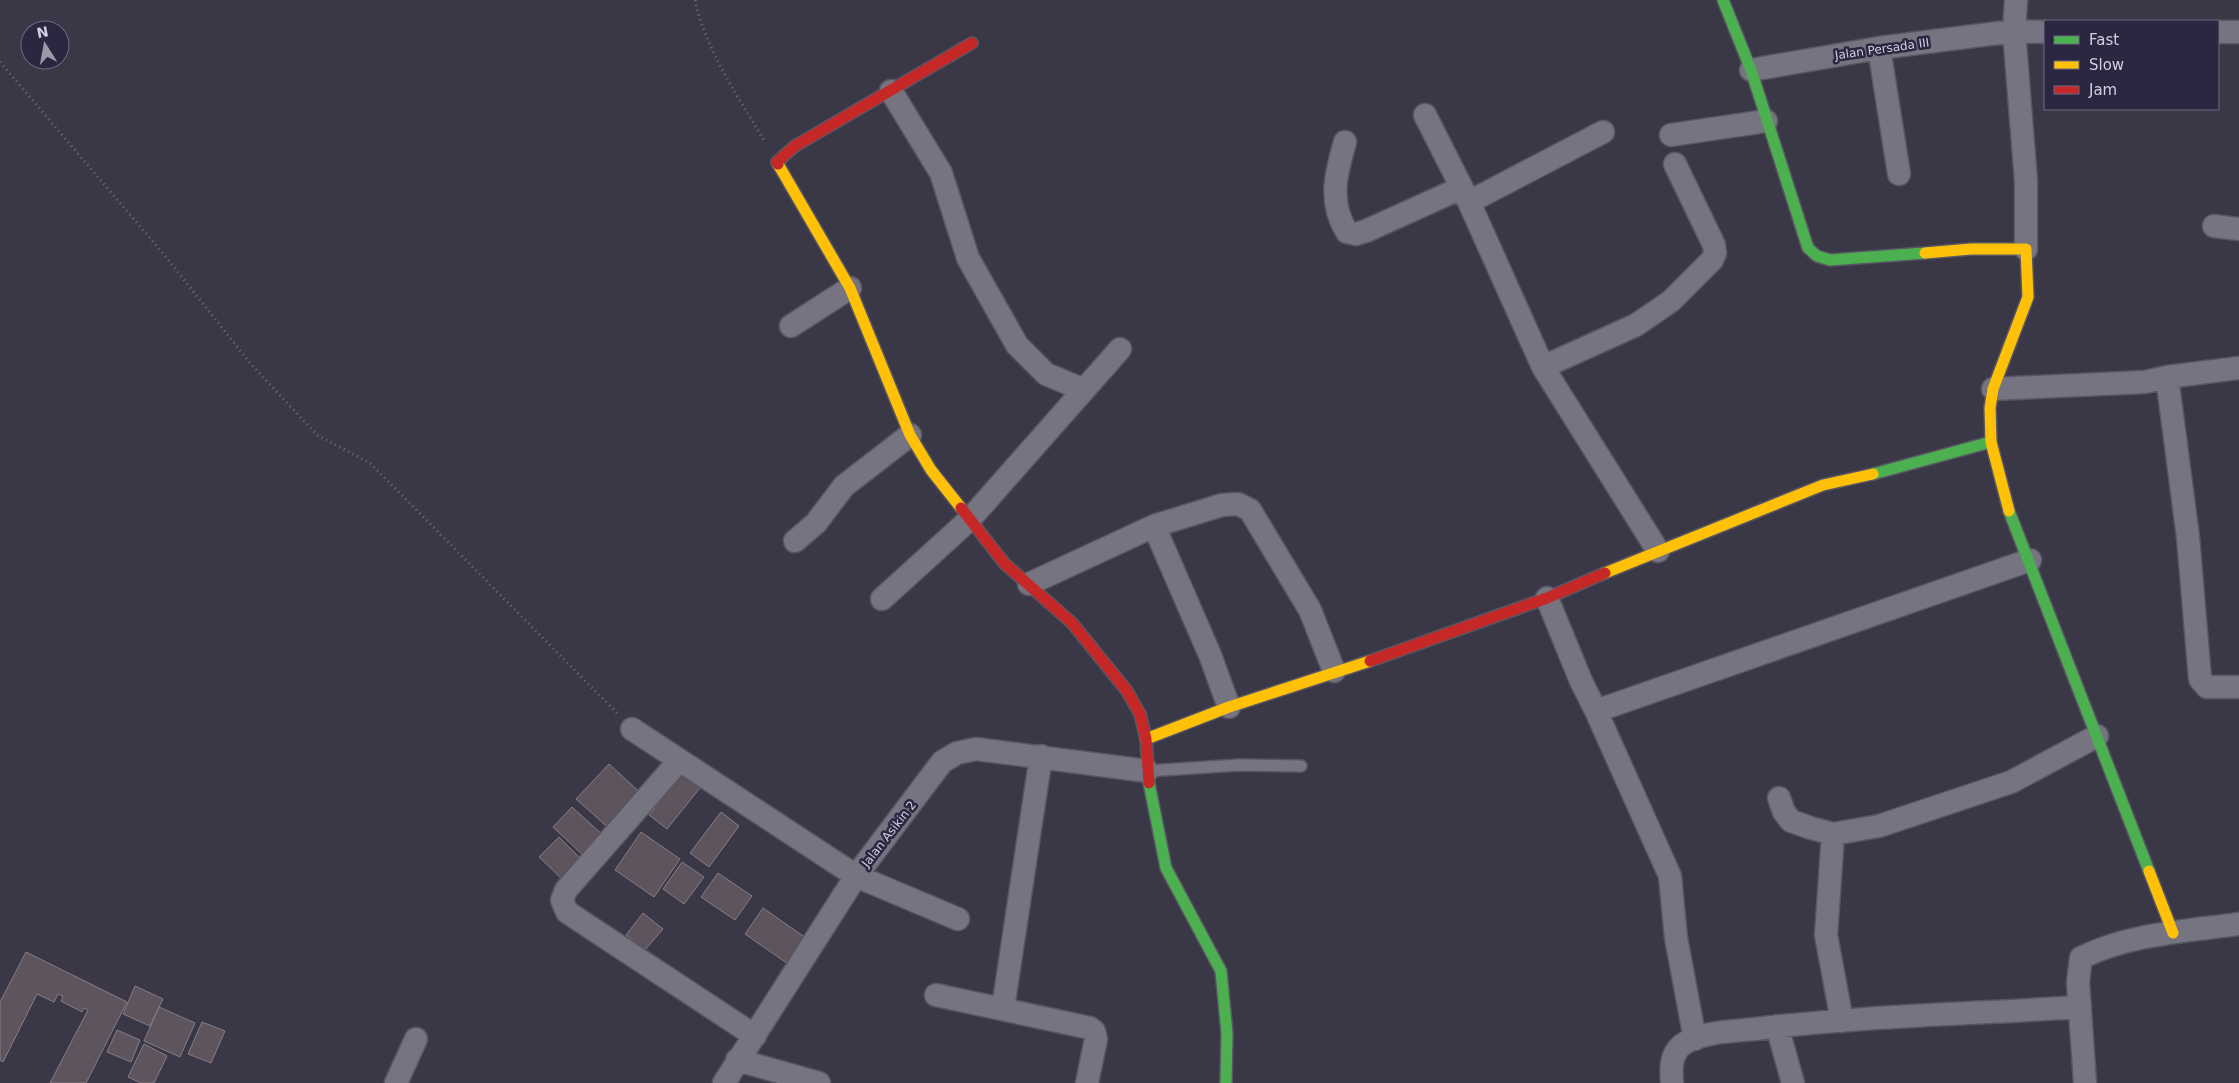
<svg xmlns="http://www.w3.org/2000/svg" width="2239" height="1083" viewBox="0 0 2239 1083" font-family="'DejaVu Sans',sans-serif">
<rect width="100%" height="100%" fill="#3a3746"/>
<path fill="#5d545d" stroke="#867d87" d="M 609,764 L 645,797 L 613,832 L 576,799 Z
M 686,768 L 704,783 L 667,829 L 649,815 Z
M 572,807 L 604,836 L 585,857 L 553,827 Z
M 721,812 L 739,826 L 709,867 L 690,853 Z
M 641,832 L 680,859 L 654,897 L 615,870 Z
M 559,837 L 583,861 L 564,881 L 539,857 Z
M 682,862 L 704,877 L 684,904 L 663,889 Z
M 718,873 L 752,896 L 735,920 L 701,897 Z
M 763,908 L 806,938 L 788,964 L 745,934 Z
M 643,913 L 663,929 L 645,950 L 626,935 Z
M 26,952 L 127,1002 L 86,1083 L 50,1083 L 88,1010 L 84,1008 L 82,1012 L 61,1001 L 63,996 L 58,994 L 54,1002 L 37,994 L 3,1062 L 0,1060 L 0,1002 Z
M 135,986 L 163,999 L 150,1026 L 123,1014 Z
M 159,1007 L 195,1023 L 180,1057 L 144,1041 Z
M 202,1022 L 225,1031 L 211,1063 L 188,1054 Z
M 117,1030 L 140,1040 L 131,1062 L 107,1052 Z
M 144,1044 L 167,1056 L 154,1083 L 141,1083 L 128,1077 Z"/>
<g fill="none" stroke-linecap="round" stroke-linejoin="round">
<g stroke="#585662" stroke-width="14">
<path id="lane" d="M 1147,771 L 1239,765 L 1301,766"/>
</g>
<g stroke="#585662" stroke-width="25">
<path id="street" d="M 2016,0 L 2014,31 L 2026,181 L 2026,249
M 2218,32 L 2239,32
M 1879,48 L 1899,174
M 1751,70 L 1879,48 L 2014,31 L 2045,32
M 891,91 L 941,173 L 968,258 L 1017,345 L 1046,374 L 1084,390
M 1425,115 L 1469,202 L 1543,367 L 1658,551
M 1671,135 L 1766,121
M 1345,142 C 1336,173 1328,202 1347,232 L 1356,234 L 1366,231 L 1461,188
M 1469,202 L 1603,132
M 2214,226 L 2239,229
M 791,326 L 850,288
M 1543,367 L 1636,325 L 1671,301 L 1712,260 L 1715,253 L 1714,245 L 1675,164
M 2167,377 L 2188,537 L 2200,679 L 2207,687 L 2239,687
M 1993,389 L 2145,382 L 2167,377 L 2239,368
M 1154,526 L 1210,655 L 1229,707
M 795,541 L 816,523 L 844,486 L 910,435
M 1029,584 L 1154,526 L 1222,505 L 1238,504 L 1250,510 L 1310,610 L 1334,671
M 1547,598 L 1581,681 L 1596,711 L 1670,876 L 1676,938 L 1695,1039
M 882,599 L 970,519 L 1120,349
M 1596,711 L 2030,560
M 632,729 L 856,876 L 958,919
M 679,761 L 566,890 L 562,900 L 567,912 L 755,1036
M 1779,798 L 1784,812 L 1791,821 L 1811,828 L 1833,834 L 1879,826 L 2011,782 L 2097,736
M 1833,834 L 1826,935 L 1842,1021
M 936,995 L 1090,1028 L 1094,1031 L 1096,1039 L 1087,1083
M 1003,1008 L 1041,756
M 1777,1026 L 1793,1083
M 737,1060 L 819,1083
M 396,1083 L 416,1039
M 724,1083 L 856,876 L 942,762 L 957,753 L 976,749 L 1147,771
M 1672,1083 C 1671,1069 1670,1055 1682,1045 C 1698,1032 1735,1031 1755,1029 C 1862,1016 1972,1014 2080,1007
M 2085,1083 L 2078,982 L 2081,958 C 2128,934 2187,931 2239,924"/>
</g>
<g stroke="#585662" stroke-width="14">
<path id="fast" d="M 1723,0 L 1751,70 L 1808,248 L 1817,256 L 1830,260 L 1925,253
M 1873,474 L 1991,442
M 2009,511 L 2149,871
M 1149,783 L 1166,868 L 1221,971 L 1227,1033 L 1226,1083"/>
</g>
<g stroke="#585662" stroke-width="14">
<path id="slow" d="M 778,164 L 850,288 L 910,435 L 931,470 L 961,508
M 1925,253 L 1971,249 L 2026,249 L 2028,297 L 1993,389 L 1990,408 L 1991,442 L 2009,511
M 1605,573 L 1823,485 L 1873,474
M 1146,739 L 1229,707 L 1370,661
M 2149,871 L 2173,933"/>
</g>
<g stroke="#585662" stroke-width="14">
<path id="jam" d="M 778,164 L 777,162 L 795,146 L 972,43
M 961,508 L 1005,564 L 1072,623 L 1127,691 L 1140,714 L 1146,739 L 1149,783
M 1370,661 L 1547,598 L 1605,573"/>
</g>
<path stroke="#716e7a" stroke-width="3" stroke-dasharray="1 4" stroke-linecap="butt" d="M 695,0 C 706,51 739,98 765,142
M 0,62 L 166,257 L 250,363 L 317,435 L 370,463 L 618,714"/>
<use href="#lane" stroke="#767480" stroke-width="11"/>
<use href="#street" stroke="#767480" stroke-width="22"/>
<use href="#fast" stroke="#4caf50" stroke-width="11"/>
<use href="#slow" stroke="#ffc107" stroke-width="11"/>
<use href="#jam" stroke="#c62828" stroke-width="11"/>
</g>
<g text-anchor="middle" stroke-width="5" stroke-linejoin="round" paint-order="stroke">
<g font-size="12" fill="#d1cfe0" stroke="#2c2741">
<text transform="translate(1882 49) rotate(-8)" y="4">Jalan Persada III</text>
<text transform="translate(889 834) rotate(-52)" y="4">Jalan Asikin 2</text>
</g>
</g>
<rect x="2044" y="20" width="175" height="90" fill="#2c2741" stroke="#6e6a81"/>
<rect x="2054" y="36" width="25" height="8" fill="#4caf50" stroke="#6e6a81"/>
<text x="2089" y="45" font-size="15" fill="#d1cfe0">Fast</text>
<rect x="2054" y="61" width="25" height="8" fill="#ffc107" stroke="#6e6a81"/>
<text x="2089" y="70" font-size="15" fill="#d1cfe0">Slow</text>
<rect x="2054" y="86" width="25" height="8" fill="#c62828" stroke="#6e6a81"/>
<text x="2089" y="95" font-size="15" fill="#d1cfe0">Jam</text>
<g transform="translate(45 45) rotate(349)"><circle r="24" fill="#2c2741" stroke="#6e6a81"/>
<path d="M0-4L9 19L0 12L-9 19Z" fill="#9c9aaa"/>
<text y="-8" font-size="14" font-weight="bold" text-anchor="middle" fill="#d1cfe0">N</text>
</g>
</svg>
